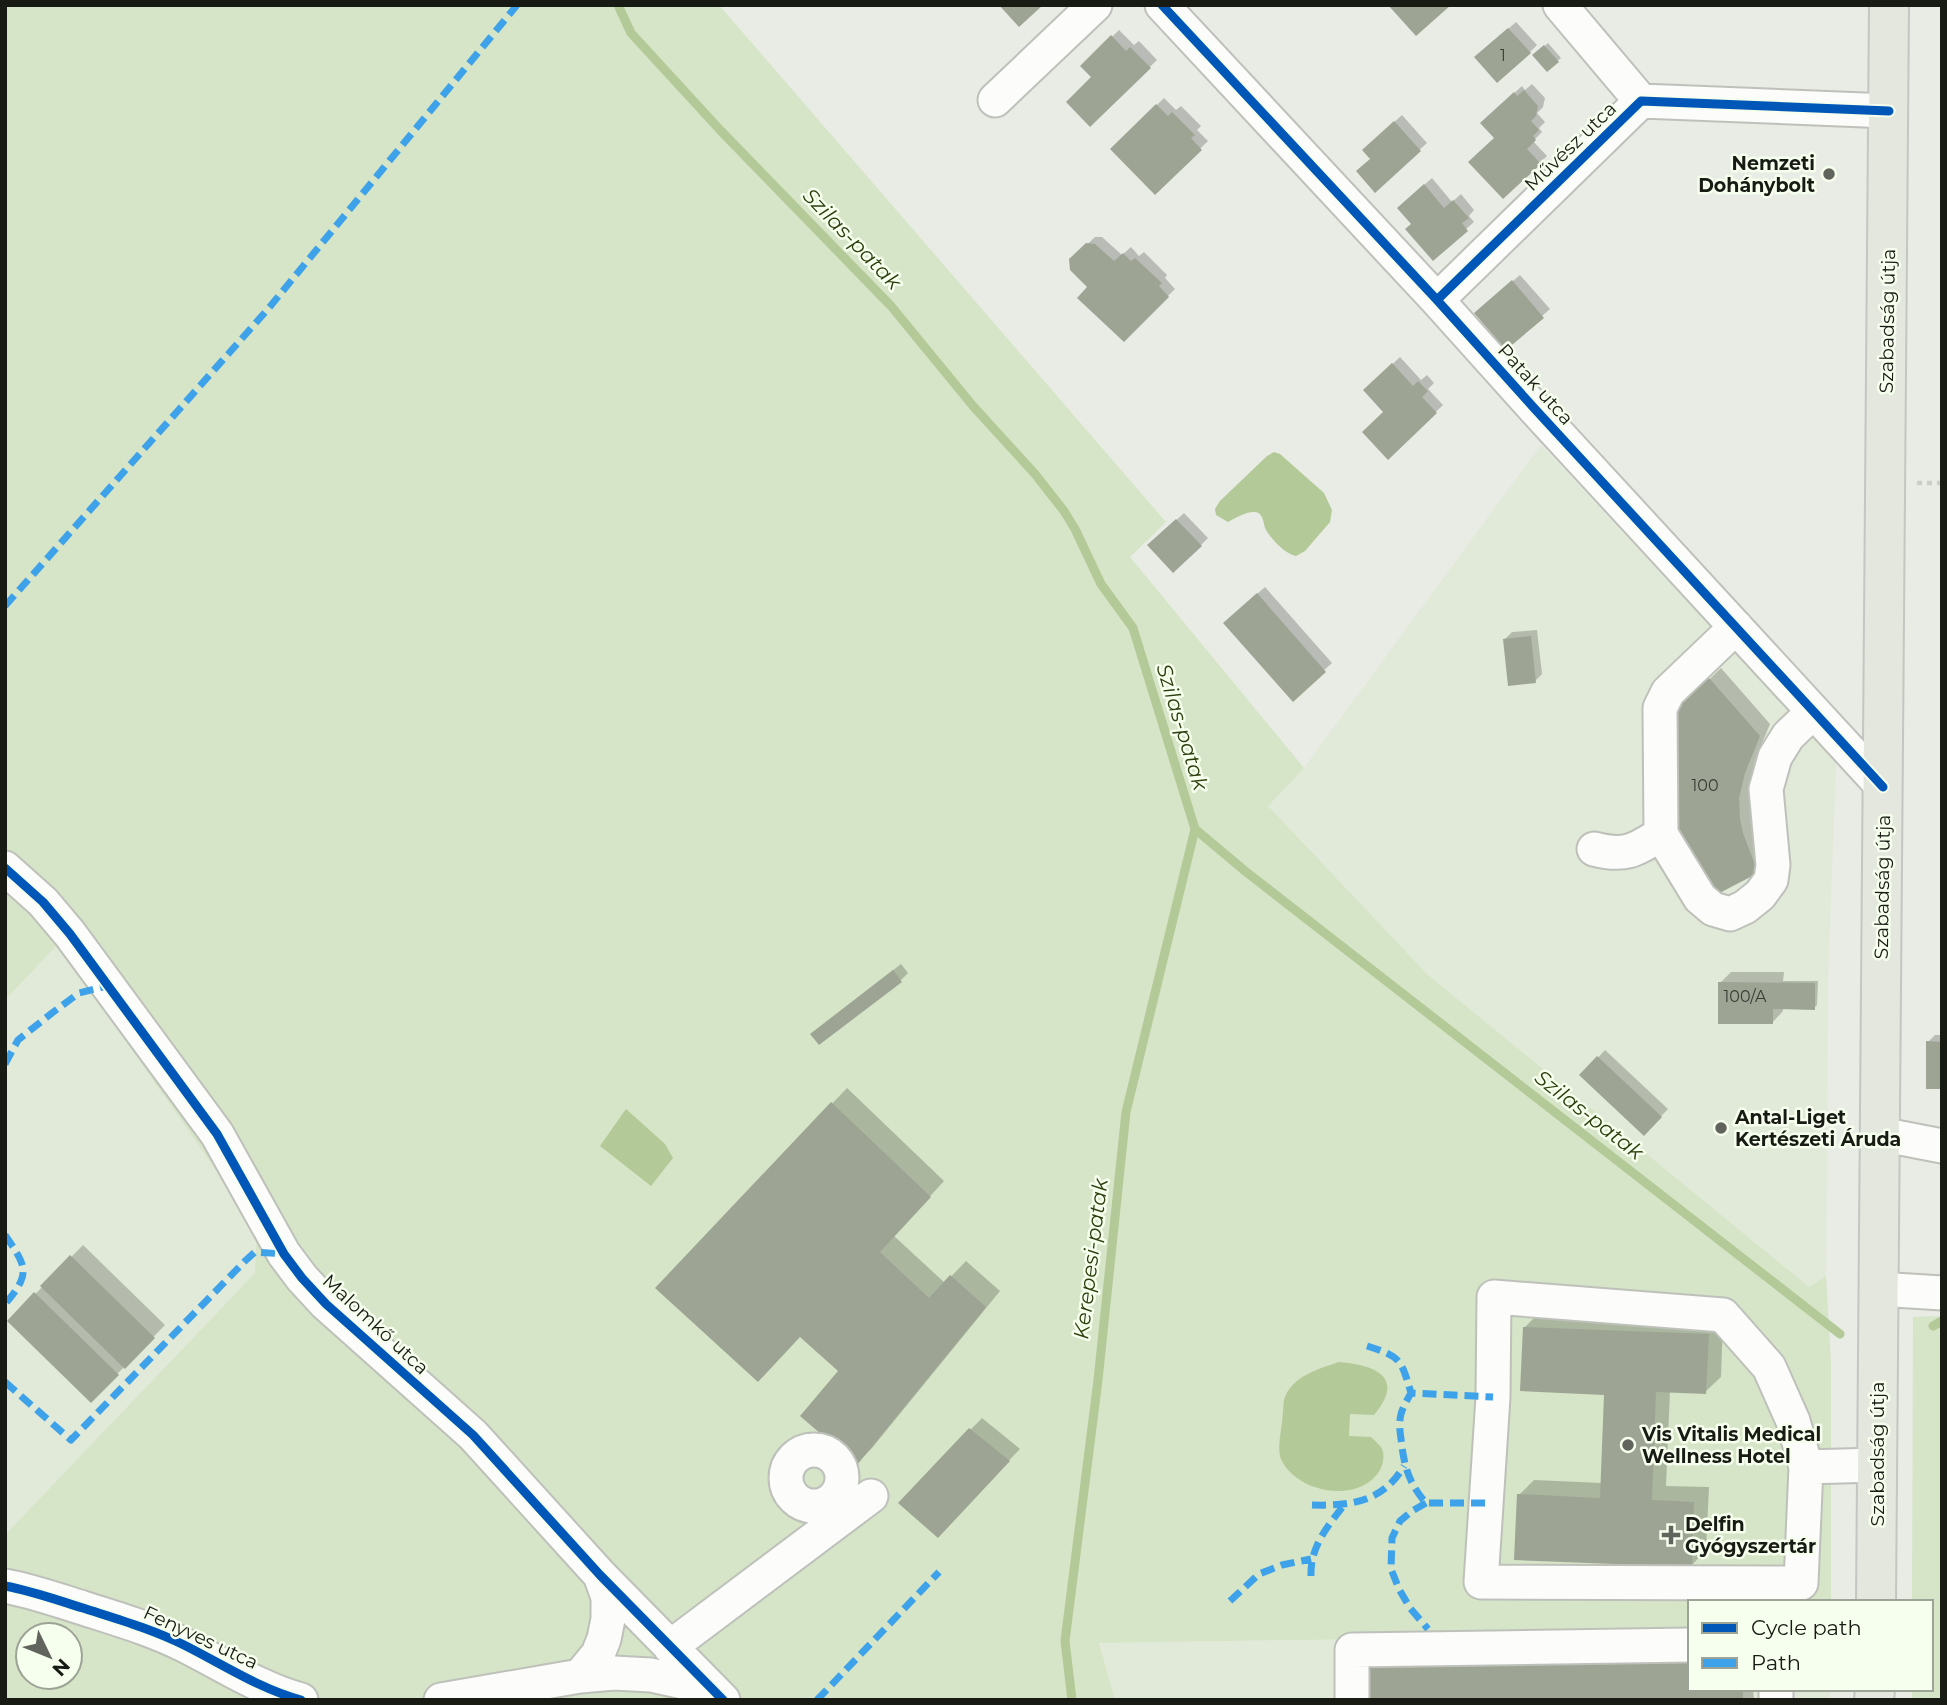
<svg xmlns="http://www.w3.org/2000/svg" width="1947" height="1705" viewBox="0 0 1947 1705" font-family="Montserrat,sans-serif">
<rect width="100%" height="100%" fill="#e8ece4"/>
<path fill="#e1e9d8" d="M 1541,445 L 1836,762 L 1828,980 L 1826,1276 L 1809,1287 L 1428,975 L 1268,806 L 1304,768 Z
M 58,944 L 257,1228 L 255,1273 L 5,1535 L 5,1000 Z
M 1690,1634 L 1690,1689 L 1830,1689 L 1830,1700 L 1115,1700 L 1099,1643 Z"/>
<path fill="#d6e4c7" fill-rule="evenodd" d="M 5,5 L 719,5 L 1166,522 L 1130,557 L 1304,768 L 1268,806 L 1428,975 L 1809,1287 L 1826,1276 L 1831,1362 L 1831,1602 L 1690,1602 L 1690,1634 L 1099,1643 L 1115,1700 L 5,1700 L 5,1535 L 255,1273 L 257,1229 L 58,944 L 5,1000 ZM 28,1635 L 70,1635 L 70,1677 L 28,1677 Z
M 1942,1316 L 1942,1700 L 1912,1700 L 1912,1689 L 1931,1689 L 1931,1602 L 1912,1602 L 1913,1317 Z"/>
<path fill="#b3c997" d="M 1274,452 L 1280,454 L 1324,493 L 1332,510 L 1330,522 L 1305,551 L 1296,556 C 1285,554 1272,540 1266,530 C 1263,524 1264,513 1255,512 C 1247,511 1235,518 1228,522 L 1216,515 L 1215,509 L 1220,501 L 1267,456 Z
M 626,1109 L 665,1144 L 673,1158 L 651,1186 L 600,1146 Z
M 1339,1362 C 1375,1365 1406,1377 1374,1415 L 1350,1414 L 1349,1436 L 1371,1437 C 1374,1440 1380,1445 1382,1449 C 1385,1456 1383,1464 1380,1470 C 1360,1504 1297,1494 1281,1459 C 1277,1450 1281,1432 1282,1422 C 1283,1415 1283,1407 1284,1400 C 1291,1376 1319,1369 1339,1362 Z"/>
<path fill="#0003" d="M 1516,22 L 1537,45 L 1530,52 L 1484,50 Z
M 1119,30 L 1134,45 L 1139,41 L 1157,60 L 1090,125 L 1094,77 L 1082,66 Z
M 1548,43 L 1561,58 L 1547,70 L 1535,55 Z
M 1532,84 L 1545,98 L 1543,107 L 1537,113 L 1545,122 L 1539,128 L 1542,132 L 1533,141 L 1547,156 L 1540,163 L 1496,138 L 1489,116 L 1522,86 L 1525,90 Z
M 1164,98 L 1176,110 L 1181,106 L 1201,126 L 1197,130 L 1208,141 L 1155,193 L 1112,149 Z
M 1402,115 L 1427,143 L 1375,190 L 1371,143 Z
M 1432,178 L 1452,202 L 1461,194 L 1474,210 L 1469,216 L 1474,222 L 1433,258 L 1413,224 L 1406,201 Z
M 1095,237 L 1102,237 L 1122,255 L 1131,247 L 1139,256 L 1144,252 L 1167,275 L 1165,278 L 1175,289 L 1124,340 L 1071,260 Z
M 1520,275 L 1550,309 L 1506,348 L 1484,306 Z
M 1400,357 L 1421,380 L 1427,375 L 1434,383 L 1428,389 L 1443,405 L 1388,458 L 1386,412 L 1365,390 Z
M 1184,513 L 1208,538 L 1201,545 L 1157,538 Z
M 1265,587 L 1332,663 L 1293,699 L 1232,616 Z
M 1537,630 L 1542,674 L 1535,681 L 1505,639 L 1512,632 Z
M 1721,668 L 1770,724 L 1755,760 L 1750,785 L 1750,807 L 1754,821 L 1768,860 L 1711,896 L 1682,706 Z
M 901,964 L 908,973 L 901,980 L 820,1027 Z
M 1731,972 L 1784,972 L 1783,981 L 1818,981 L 1817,1005 L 1814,1008 L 1783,1008 L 1783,1011 L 1772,1023 L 1720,983 Z
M 1935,1035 L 1942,1035 L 1942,1087 L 1928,1042 Z
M 1605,1050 L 1668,1109 L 1644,1134 L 1582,1075 Z
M 847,1088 L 944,1181 L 894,1236 L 945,1283 L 966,1261 L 1000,1291 L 872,1448 L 857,1463 L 840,1371 L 800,1335 L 657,1288 Z
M 83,1245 L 165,1325 L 91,1401 L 9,1321 Z
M 1540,1312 L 1723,1320 L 1721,1377 L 1705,1392 L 1670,1390 L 1666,1486 L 1709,1487 L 1706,1550 L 1691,1566 L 1519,1495 L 1534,1480 L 1602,1483 L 1606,1393 L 1525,1327 Z
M 982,1418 L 1020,1449 L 949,1524 L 900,1502 Z
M 1690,1689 L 1753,1689 L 1754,1700 L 1366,1700 Z"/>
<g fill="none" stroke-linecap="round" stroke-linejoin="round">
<path stroke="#b3c997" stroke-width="9" d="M 618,5 L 631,33 L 721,131 L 891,306 L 973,406 L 1035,474 L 1064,511 L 1075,529 L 1101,584 L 1133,628 L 1195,829 L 1245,871 L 1840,1334
M 1933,1326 L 1942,1321
M 1072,1700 L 1065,1641 L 1098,1380 L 1126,1112 L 1195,829"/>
</g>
<path fill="#9da494" d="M 999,5 L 1043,5 L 1019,27 Z
M 1388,5 L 1451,5 L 1416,36 Z
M 1508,28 L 1531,53 L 1497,83 L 1474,57 Z
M 1111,35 L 1126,51 L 1130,47 L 1151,68 L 1090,127 L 1066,102 L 1091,77 L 1080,66 Z
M 1544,45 L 1559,62 L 1547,72 L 1532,55 Z
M 1524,90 L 1538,106 L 1536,116 L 1531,121 L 1539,130 L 1533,136 L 1536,140 L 1527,149 L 1541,164 L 1503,199 L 1468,162 L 1494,138 L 1480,123 L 1514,92 L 1517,96 Z
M 1156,104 L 1168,116 L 1172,112 L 1195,135 L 1191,138 L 1202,150 L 1155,195 L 1110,149 Z
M 1394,121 L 1421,151 L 1375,193 L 1356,171 L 1370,159 L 1362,150 Z
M 1424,184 L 1444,208 L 1453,200 L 1469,218 L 1462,223 L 1468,231 L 1433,261 L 1405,229 L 1411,224 L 1397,208 Z
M 1086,243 L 1095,244 L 1114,261 L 1123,253 L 1131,261 L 1135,258 L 1162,283 L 1159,286 L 1169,297 L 1124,342 L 1077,298 L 1087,287 L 1070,270 L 1069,259 Z
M 1512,280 L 1544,318 L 1506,350 L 1474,313 Z
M 1392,363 L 1413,386 L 1418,381 L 1428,391 L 1422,397 L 1437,413 L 1388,460 L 1362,432 L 1383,412 L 1363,390 Z
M 1176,519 L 1202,546 L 1173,573 L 1147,545 Z
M 1257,593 L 1326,672 L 1293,702 L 1223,623 Z
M 1531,636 L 1536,683 L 1508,686 L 1503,639 Z
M 1709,678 L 1760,736 L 1745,773 L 1739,798 L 1740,819 L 1743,833 L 1758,873 L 1710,898 L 1670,830 L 1668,717 Z
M 893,970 L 902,982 L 819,1045 L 810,1034 Z
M 1718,982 L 1815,983 L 1815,1010 L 1773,1009 L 1773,1024 L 1718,1024 Z
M 1926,1041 L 1942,1042 L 1942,1089 L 1926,1089 Z
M 1597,1056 L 1662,1117 L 1644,1136 L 1579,1075 Z
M 831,1102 L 931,1197 L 880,1252 L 929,1298 L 950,1275 L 986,1307 L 857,1465 L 800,1416 L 838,1371 L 800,1337 L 758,1382 L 655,1288 Z
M 70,1255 L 155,1338 L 125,1369 L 40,1286 Z
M 34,1292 L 119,1375 L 91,1403 L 7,1321 Z
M 1523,1327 L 1709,1334 L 1706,1394 L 1656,1392 L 1652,1500 L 1694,1502 L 1692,1567 L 1514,1560 L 1517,1494 L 1600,1498 L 1604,1395 L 1520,1391 Z
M 969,1428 L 1010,1461 L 938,1538 L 898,1503 Z
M 1690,1659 L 1690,1689 L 1743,1689 L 1743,1700 L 1364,1700 L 1363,1665 Z"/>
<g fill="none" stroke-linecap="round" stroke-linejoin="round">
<g stroke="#bec1ba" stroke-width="37">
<path id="minor" d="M 1162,5 L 1437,300 L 1534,408 L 1883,787
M 1560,5 L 1641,101
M 995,100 L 1095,5
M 1437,300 L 1641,101 L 1889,111
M 1736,627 L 1668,692 L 1660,708 L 1661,834 L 1700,898 L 1713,909 L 1730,914 L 1745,907 L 1760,895 L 1771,880 L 1773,865 L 1766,789 L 1775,757 L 1788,736 L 1813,712
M 1594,849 C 1624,857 1635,851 1661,834
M 5,868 L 43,902 L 70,934 L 217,1134 L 284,1254 L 302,1278 L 326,1304 L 473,1435 L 600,1575 L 723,1700
M 1880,1134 L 1942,1146
M 1878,1289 L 1942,1293
M786 1478a28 28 0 1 1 56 0a28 28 0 1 1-56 0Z
M 1806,1467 L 1793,1421 L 1769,1367 L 1723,1315 L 1494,1297 L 1493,1397 L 1481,1582 L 1801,1583 L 1806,1467 L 1877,1465
M 5,1586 C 32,1591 57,1600 83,1608 C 117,1619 152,1629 184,1645 C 222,1664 260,1689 301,1700
M 670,1647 L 871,1496
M 580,1676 L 598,1654 L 604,1639 L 608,1619 L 608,1597 L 600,1575
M 1776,1689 L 1776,1700
M 441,1700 L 580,1676 L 614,1673 L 651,1675 L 687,1683 L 710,1694
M 1352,1700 L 1352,1650 L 1690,1645"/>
</g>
<g stroke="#c4c6c2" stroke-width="42">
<path id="major" d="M 1876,1602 L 1889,5
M 1874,1700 L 1875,1689"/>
</g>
<path stroke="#cccdca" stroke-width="4.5" stroke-dasharray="5 5" stroke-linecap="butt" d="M 1917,483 L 1942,483"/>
<use href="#minor" stroke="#fcfcfb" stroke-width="33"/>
<use href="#major" stroke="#e3e7dd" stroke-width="38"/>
<path stroke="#3da2ea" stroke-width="7" stroke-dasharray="14 7" stroke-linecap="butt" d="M 5,606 L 268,309 L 517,5
M 5,1064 L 18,1040 L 52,1013 L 79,993 L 107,986
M 5,1235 C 26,1266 32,1273 5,1304
M 1367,1346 C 1402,1357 1401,1360 1411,1393
M 5,1382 L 71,1440 L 245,1261 L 255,1252 L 284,1254
M 1426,1503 L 1412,1511 L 1400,1521 L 1392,1538 L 1391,1569 L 1399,1589 L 1410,1608 L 1428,1629
M 1485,1503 L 1426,1503 C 1411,1486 1405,1470 1402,1447 C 1401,1436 1398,1426 1401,1414 C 1403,1407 1407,1400 1411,1393 L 1493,1397
M 1312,1505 C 1351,1506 1383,1502 1404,1466
M 1311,1576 C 1310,1547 1327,1527 1344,1505
M 1230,1601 L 1259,1574 L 1282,1565 L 1311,1559
M 817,1700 L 939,1572"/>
<g stroke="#f6feed" stroke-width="13">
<path id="cycleway" d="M 1162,5 L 1437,300 L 1534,408 L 1883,787
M 1437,300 L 1641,101 L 1889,111
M 5,868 L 43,902 L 70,934 L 217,1134 L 284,1254 L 302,1278 L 326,1304 L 473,1435 L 600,1575 L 723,1700
M 5,1586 C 32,1591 57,1600 83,1608 C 117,1619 152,1629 184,1645 C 222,1664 260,1689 301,1700"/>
</g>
<use href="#cycleway" stroke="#0057b8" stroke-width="9"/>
</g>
<g fill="#61645d" stroke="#f6feed" stroke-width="2.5">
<circle cx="1829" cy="174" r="7"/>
<circle cx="1721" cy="1128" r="7"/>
<circle cx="1628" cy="1445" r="7"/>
<path d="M1667.5 1524.5h7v7h7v7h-7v7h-7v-7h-7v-7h7z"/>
</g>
<g text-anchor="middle" stroke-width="5" stroke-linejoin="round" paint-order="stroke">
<g font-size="16" fill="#393c34">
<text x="1503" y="61">1</text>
<text x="1705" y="791">100</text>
<text x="1745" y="1002">100/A</text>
</g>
<g font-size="19" fill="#181a14" stroke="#f6feed">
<text transform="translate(1570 146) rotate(-44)" y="7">Művész utca</text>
<text transform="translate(1887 321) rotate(-89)" y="7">Szabadság útja</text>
<text transform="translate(1536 384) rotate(48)" y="7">Patak utca</text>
<text transform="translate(1882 887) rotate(-89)" y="7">Szabadság útja</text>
<text transform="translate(376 1324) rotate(43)" y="7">Malomkő utca</text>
<text transform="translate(1877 1454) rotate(-90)" y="7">Szabadság útja</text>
<text transform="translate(201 1637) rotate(25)" y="7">Fenyves utca</text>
</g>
<g font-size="19" font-weight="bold" fill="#181a14" stroke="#f6feed" text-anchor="start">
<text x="1815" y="170" text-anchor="end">Nemzeti<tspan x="1815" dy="22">Dohánybolt</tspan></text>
<text x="1735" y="1124">Antal-Liget<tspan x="1735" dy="22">Kertészeti Áruda</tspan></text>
<text x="1642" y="1441">Vis Vitalis Medical<tspan x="1642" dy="22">Wellness Hotel</tspan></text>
<text x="1685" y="1531">Delfin<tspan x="1685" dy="22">Gyógyszertár</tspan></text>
</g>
<g font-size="21" font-style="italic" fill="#2c3f0d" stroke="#f6feed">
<text transform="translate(852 239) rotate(46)" y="7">Szilas-patak</text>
<text transform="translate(1182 727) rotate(73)" y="7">Szilas-patak</text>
<text transform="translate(1589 1115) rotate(38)" y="7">Szilas-patak</text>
<text transform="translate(1091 1259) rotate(-83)" y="7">Kerepesi-patak</text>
</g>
</g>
<rect width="1947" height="1705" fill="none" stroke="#181a14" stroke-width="14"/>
<rect x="1688" y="1600" width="245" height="91" fill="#f6feed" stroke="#9da396" stroke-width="2"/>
<rect x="1702" y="1623" width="35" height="10" fill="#0057b8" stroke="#9da396" stroke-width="2"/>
<text x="1751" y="1635" font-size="21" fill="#181a14">Cycle path</text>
<rect x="1702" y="1658" width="35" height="10" fill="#3da2ea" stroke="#9da396" stroke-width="2"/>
<text x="1751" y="1670" font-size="21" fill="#181a14">Path</text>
<g transform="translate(49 1656) rotate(133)"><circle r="33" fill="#f6feed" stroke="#9da396" stroke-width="2"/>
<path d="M0-5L12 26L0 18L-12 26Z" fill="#61645d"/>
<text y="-10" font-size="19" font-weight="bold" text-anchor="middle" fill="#181a14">N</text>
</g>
</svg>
